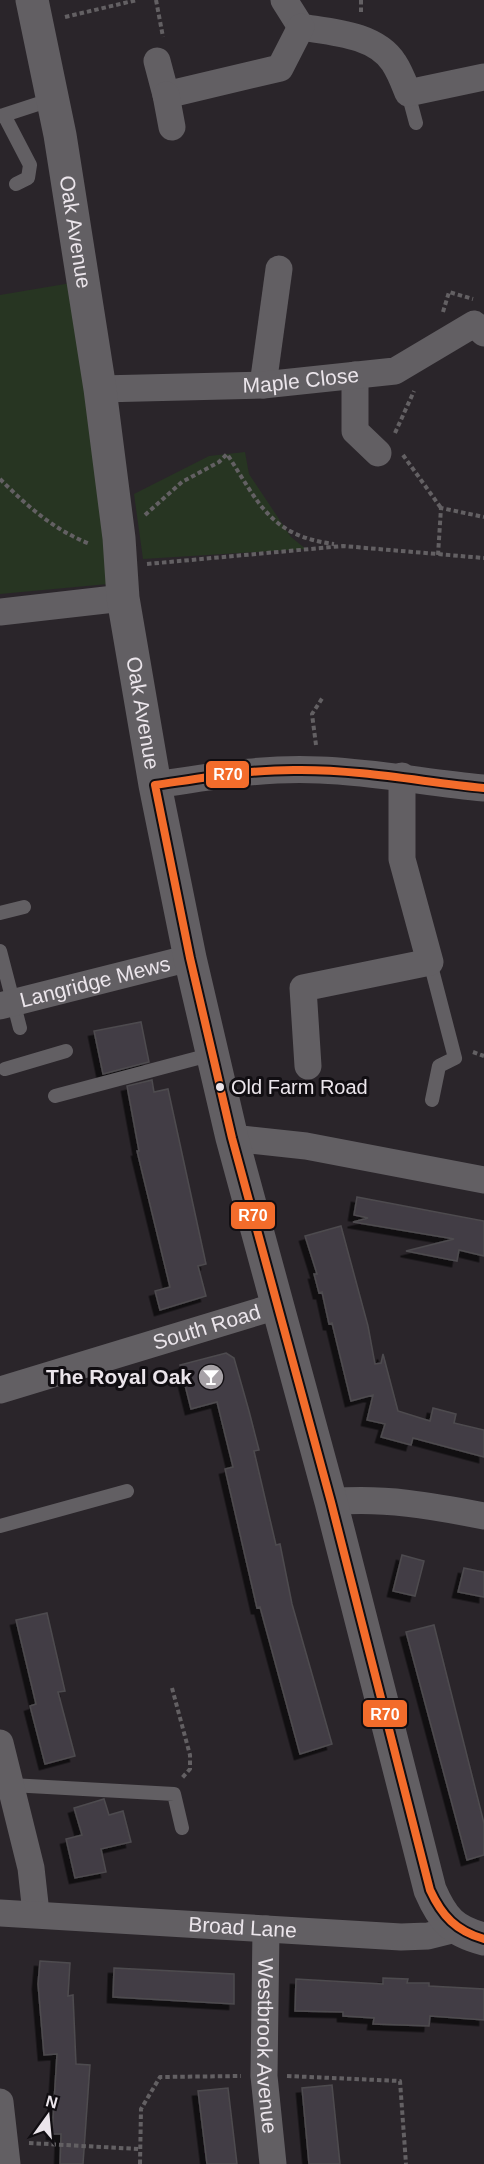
<svg xmlns="http://www.w3.org/2000/svg" width="484" height="2164" viewBox="0 0 484 2164" font-family="Arial,sans-serif">
<defs>
<filter id="shadow"><feDropShadow dx="-5.5" dy="5.5" stdDeviation="0" flood-color="#0009"/></filter>
</defs>
<rect width="100%" height="100%" fill="#2a252a"/>
<path fill="#273522" d="M 77,282 L 108,584 L 0,594 L 0,295 Z
M 245,452 L 249,474 L 291,537 L 306,549 L 143,559 L 134,494 L 209,456 Z"/>
<path fill="#433e44" stroke="#4e4b4f" stroke-width="1.5" filter="url(#shadow)" d="M 141,1022 L 149,1062 L 103,1074 L 94,1031 Z
M 152,1080 L 154,1092 L 168,1089 L 206,1264 L 198,1266 L 206,1296 L 160,1310 L 155,1291 L 170,1287 L 137,1151 L 139,1151 L 127,1086 Z
M 357,1197 L 484,1221 L 484,1256 L 459,1250 L 457,1261 L 406,1251 L 454,1239 L 353,1222 L 368,1218 L 354,1215 Z
M 341,1226 L 368,1326 L 375,1364 L 381,1363 L 383,1354 L 398,1411 L 430,1421 L 433,1408 L 456,1414 L 454,1423 L 484,1430 L 484,1457 L 413,1438 L 411,1445 L 381,1437 L 385,1424 L 367,1420 L 373,1395 L 351,1401 L 332,1323 L 329,1324 L 322,1292 L 319,1293 L 314,1274 L 317,1274 L 305,1236 Z
M 226,1353 L 234,1358 L 249,1411 L 259,1450 L 254,1451 L 276,1545 L 280,1544 L 292,1604 L 332,1744 L 300,1754 L 260,1607 L 257,1608 L 225,1469 L 233,1467 L 217,1402 L 191,1409 L 180,1365 Z
M 402,1555 L 424,1561 L 415,1596 L 393,1591 Z
M 464,1568 L 484,1572 L 484,1597 L 458,1592 Z
M 47,1613 L 65,1691 L 58,1692 L 75,1756 L 45,1764 L 30,1706 L 36,1704 L 16,1620 Z
M 434,1625 L 484,1823 L 484,1855 L 467,1860 L 406,1632 Z
M 104,1799 L 109,1815 L 123,1811 L 131,1842 L 101,1849 L 106,1872 L 75,1878 L 66,1839 L 82,1835 L 74,1808 Z
M 40,1961 L 70,1963 L 68,1996 L 73,1995 L 76,2064 L 90,2065 L 83,2164 L 60,2164 L 61,2134 L 52,2134 L 57,2054 L 44,2055 L 38,1984 Z
M 114,1968 L 234,1974 L 234,2004 L 113,1997 Z
M 383,1978 L 408,1979 L 407,1983 L 429,1983 L 429,1986 L 484,1989 L 484,2020 L 430,2016 L 429,2026 L 373,2024 L 374,2018 L 343,2016 L 343,2012 L 295,2011 L 296,1979 L 383,1984 Z
M 332,2085 L 340,2164 L 309,2164 L 302,2088 Z
M 228,2088 L 237,2164 L 207,2164 L 198,2091 Z"/>
<g fill="none" stroke-linecap="round" stroke-linejoin="round">
<path stroke="#636063" stroke-width="4" stroke-dasharray="4.5 3" stroke-linecap="butt" d="M 156,0 L 163,37
M 361,0 L 361,14
M 65,17 L 137,0
M 443,312 L 449,292 L 473,299
M 395,433 L 414,391
M 403,455 L 441,508
M 0,479 C 27,506 54,530 90,544
M 145,515 L 182,482 L 219,462 L 227,454 C 259,503 270,536 334,544
M 438,555 L 441,508 L 484,517
M 147,564 L 343,546 L 484,558
M 316,745 L 312,714 L 323,697
M 473,1052 L 484,1056
M 172,1688 L 190,1755 L 190,1769 L 182,1778
M 287,2076 L 400,2081 L 406,2164
M 29,2143 L 138,2149
M 140,2164 L 141,2109 L 160,2077 L 241,2076"/>
<path stroke="#625f63" stroke-width="14" d="M 408,93 L 416,123
M 4,115 L 53,99
M 0,116 L 4,115 L 30,165 L 28,178 L 16,184
M 0,913 L 24,907
M 0,951 L 20,1028
M 430,962 L 455,1058 L 439,1066 L 432,1100
M 5,1069 L 66,1051
M 55,1096 L 213,1054
M 0,1526 L 127,1491
M 11,1785 L 174,1794 L 182,1828"/>
<g stroke="#625f63" stroke-width="27">
<path d="M 284,0 L 301,27 C 331,32 376,34 394,63 C 400,72 404,83 408,93 L 484,77"/>
<path d="M 157,61 L 166,95 L 280,68 L 301,27"/>
<path d="M 166,95 L 172,127"/>
<path d="M 355,375 L 355,431 L 378,453"/>
<path d="M 263,385 L 279,269"/>
<path id="s1" d="M 100,389 L 263,385 L 395,371 L 474,324 L 484,333"/>
<path d="M 0,612 L 123,598"/>
<path d="M 155,785 C 210,777 264,767 320,770 C 375,772 429,783 484,788"/>
<path id="s2" d="M 0,1006 L 190,958"/>
<path d="M 308,1066 L 303,988 L 430,962 L 402,859 L 402,776"/>
<path d="M 232,1138 L 306,1146 L 484,1180"/>
<path id="s3" d="M 0,1390 L 277,1306"/>
<path d="M 331,1502 C 383,1497 433,1506 484,1516"/>
<path d="M 0,1743 L 31,1868 L 36,1913"/>
<path id="s4" d="M 0,1913 L 401,1937 L 428,1936 L 456,1929"/>
<path id="s5" d="M 266,1929 L 264,2076 L 273,2164"/>
<path d="M 0,2102 L 7,2164"/>
</g>
<path stroke="#625f63" stroke-width="33" id="s6" d="M 32,0 L 60,135 L 100,389 L 119,538 L 123,598 L 155,785 L 190,958 L 232,1138 L 331,1502 L 430,1890 C 443,1920 453,1931 484,1939"/>
<g stroke="#110e12" stroke-width="12">
<path id="bus-1" d="M 484,788 C 423,782 363,770 301,770 C 252,769 203,778 155,785 L 190,958 L 232,1138 L 331,1502 L 430,1890 C 442,1916 456,1931 484,1939"/>
</g>
<use href="#bus-1" stroke="#f36c2b" stroke-width="8"/>
</g>
<defs>
<g id="bar-disc" transform="scale(1.35)"><circle r="9.5" fill="#a7a2a7" stroke="#110e12"/><path d="M-6-5H6L.8 .8V4.5H3.5V6h-7V4.5H-.8V.8Z" fill="#fff"/></g>
</defs>
<g fill-rule="evenodd">
<use href="#bar-disc" x="211" y="1377"/>
</g>
<circle fill="#ebe5eb" stroke="#110e12" stroke-width="2" cx="220" cy="1087" r="5"/>
<g text-anchor="middle" stroke-width="6" stroke-linejoin="round" paint-order="stroke">
<g font-size="20" fill="#ebe5eb" stroke="#110e12" text-anchor="start">
<text x="231" y="1094">Old Farm Road</text>
</g>
<g font-size="21" fill="#ebe5eb" stroke="#110e12">
<text dy="7" stroke="none"><textPath href="#s6" startOffset="236">Oak Avenue</textPath></text>
<text dy="7" stroke="none"><textPath href="#s1" startOffset="201">Maple Close</textPath></text>
<text dy="7" stroke="none"><textPath href="#s6" startOffset="722">Oak Avenue</textPath></text>
<text dy="7" stroke="none"><textPath href="#s2" startOffset="98">Langridge Mews</textPath></text>
<text dy="7" stroke="none"><textPath href="#s3" startOffset="216">South Road</textPath></text>
<text dy="7" stroke="none"><textPath href="#s4" startOffset="243">Broad Lane</textPath></text>
<text dy="7" stroke="none"><textPath href="#s5" startOffset="117">Westbrook Avenue</textPath></text>
</g>
<g font-size="21" font-weight="bold" fill="#ebe5eb" stroke="#110e12" text-anchor="end">
<text x="192" y="1384">The Royal Oak</text>
</g>
</g>
<g stroke="#110e12" stroke-width="2">
<rect x="205" y="760" width="45" height="29" rx="6" fill="#f36c2b"/>
<rect x="230" y="1201" width="46" height="29" rx="6" fill="#f36c2b"/>
<rect x="362" y="1699" width="46" height="29" rx="6" fill="#f36c2b"/>
</g>
<g font-size="16" text-anchor="middle" font-weight="bold" fill="#fff">
<text x="228" y="780">R70</text>
<text x="253" y="1221">R70</text>
<text x="385" y="1720">R70</text>
</g>
<g transform="translate(48 2116) rotate(15)" stroke="#110e12" stroke-width="4.5" paint-order="stroke">
<path d="M0-4.5L10 22L0 15L-10 22Z" fill="#ebe5eb"/>
<text y="-9" font-size="16" font-weight="bold" text-anchor="middle" fill="#ebe5eb">N</text>
</g>
</svg>
